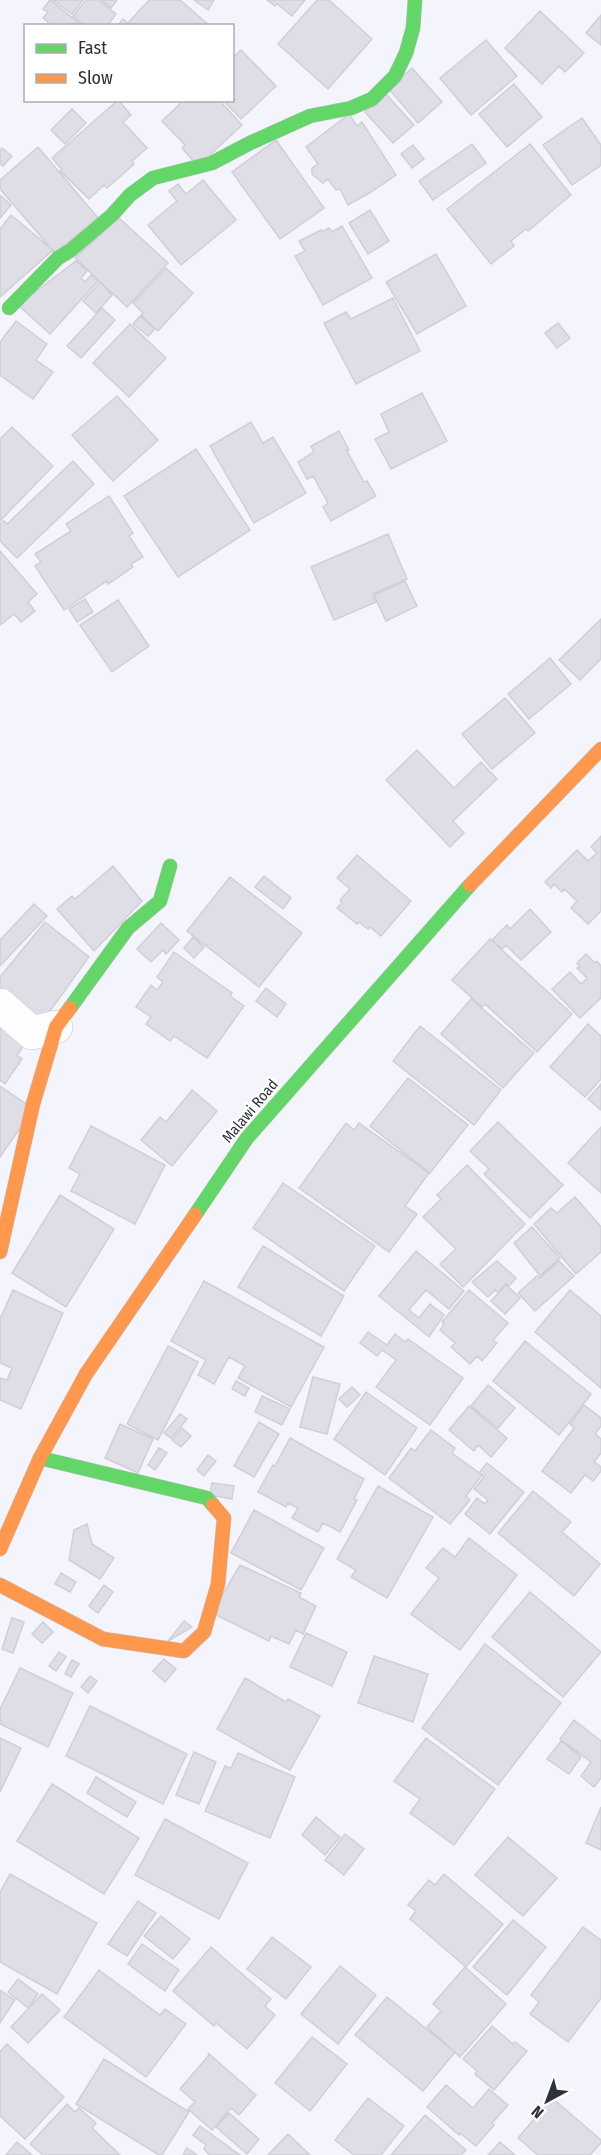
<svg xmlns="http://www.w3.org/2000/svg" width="601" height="2155" viewBox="0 0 601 2155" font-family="'Fira Sans Condensed',sans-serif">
<rect width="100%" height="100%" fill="#f4f5fc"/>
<path fill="#dfdde6" stroke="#d0ced6" stroke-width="1.5" d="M 50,0 L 83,26 L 46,26 L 48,22 L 43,18 L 48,12 L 43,9 Z
M 53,0 L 83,0 L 72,14 Z
M 86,0 L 98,0 L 116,14 L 107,26 L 86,26 L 73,16 Z
M 101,0 L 117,0 L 111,8 Z
M 149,0 L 180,0 L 210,26 L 117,26 L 123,19 L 128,23 Z
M 194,0 L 214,0 L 208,10 Z
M 267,0 L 305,0 L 292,16 L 277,4 L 275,6 Z
M 317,0 L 329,0 L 372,39 L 328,89 L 278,44 Z
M 540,11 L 584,53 L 565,72 L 559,66 L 542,84 L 505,48 Z
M 601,15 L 601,45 L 586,33 Z
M 486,40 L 517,76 L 471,115 L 440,78 Z
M 241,50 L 276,86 L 241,119 L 223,100 L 232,100 L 232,58 Z
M 412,68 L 442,102 L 418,123 L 389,89 Z
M 514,84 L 542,117 L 507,147 L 479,114 Z
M 385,93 L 414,125 L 393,143 L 365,112 Z
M 118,100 L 131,115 L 123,122 L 147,148 L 132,161 L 134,164 L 107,188 L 104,185 L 89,199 L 60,171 L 62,170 L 52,158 Z
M 184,100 L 219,100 L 242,125 L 209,156 L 195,163 L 182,148 L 185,145 L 162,121 Z
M 72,109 L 86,123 L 65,144 L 51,130 Z
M 349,114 L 357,126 L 362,122 L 396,175 L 371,192 L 348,205 L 340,189 L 336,190 L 328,179 L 323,183 L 312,174 L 312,168 L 318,164 L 306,147 Z
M 582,118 L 601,145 L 601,165 L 572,185 L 543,145 Z
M 276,140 L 324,208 L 280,239 L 232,172 Z
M 472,144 L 486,163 L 433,200 L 419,181 Z
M 530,144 L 571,195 L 528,231 L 526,229 L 511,241 L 514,246 L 491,264 L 447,209 Z
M 413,145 L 424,159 L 412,168 L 401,154 Z
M 38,147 L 98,218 L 55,253 L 0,189 L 0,180 Z
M 2,148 L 12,156 L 3,166 L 0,164 L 0,150 Z
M 203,180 L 236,220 L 181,265 L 148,225 L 177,201 L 169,191 L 178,184 L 186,194 Z
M 0,195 L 11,205 L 0,218 Z
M 370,210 L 389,241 L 368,254 L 349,223 Z
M 11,215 L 53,250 L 0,297 L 0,229 Z
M 119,218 L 168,263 L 127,307 L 75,258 Z
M 342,226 L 372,278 L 323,305 L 295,256 L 305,251 L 299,241 L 321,230 L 322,232 L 329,228 L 332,232 Z
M 436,254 L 466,306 L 417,334 L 386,282 Z
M 76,261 L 87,271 L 81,278 L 85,282 L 91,275 L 98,281 L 50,334 L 18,305 Z
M 166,268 L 193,293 L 158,331 L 141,315 L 143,313 L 133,303 Z
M 100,282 L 112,295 L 96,313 L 83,301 Z
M 393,298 L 420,351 L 356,384 L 324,323 L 346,312 L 351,319 Z
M 102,308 L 115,320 L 81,358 L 67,346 Z
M 140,316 L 155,329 L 148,336 L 133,324 Z
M 16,321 L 47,344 L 36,360 L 53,372 L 33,399 L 0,375 L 0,342 Z
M 558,323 L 570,338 L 557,348 L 545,333 Z
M 130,324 L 166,358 L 129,397 L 93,363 Z
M 422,393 L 447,441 L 391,469 L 375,439 L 389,432 L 381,414 Z
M 117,396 L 158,440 L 113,481 L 72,435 Z
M 251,422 L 263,443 L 273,437 L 306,493 L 254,523 L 210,446 Z
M 12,427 L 53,466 L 0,521 L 0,439 Z
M 339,431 L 349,450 L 347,451 L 364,482 L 367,481 L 376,496 L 331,521 L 323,507 L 328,503 L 313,476 L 307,479 L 298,462 L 314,452 L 311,446 Z
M 196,449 L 250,530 L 178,577 L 124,496 Z
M 73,461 L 94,484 L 17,558 L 0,541 L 0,524 L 4,521 L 7,524 Z
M 109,496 L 133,533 L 129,536 L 143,557 L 131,564 L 133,567 L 108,584 L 107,581 L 64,610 L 35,566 L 41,562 L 35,554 L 71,531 L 66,524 Z
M 388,534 L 407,579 L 373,594 L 376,602 L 334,620 L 311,567 Z
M 0,551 L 37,594 L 28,602 L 35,611 L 21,622 L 14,614 L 0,625 Z
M 405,581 L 417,606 L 386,621 L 374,595 Z
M 85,599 L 93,612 L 77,622 L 69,609 Z
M 118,600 L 149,646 L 112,672 L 80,625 Z
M 601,619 L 601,659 L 580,680 L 559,660 Z
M 550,658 L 571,684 L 529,719 L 508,694 Z
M 505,698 L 535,733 L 492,769 L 462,734 Z
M 417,750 L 454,788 L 481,762 L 497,779 L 453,821 L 464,833 L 450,847 L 386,780 Z
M 601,836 L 601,911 L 588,924 L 571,908 L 577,901 L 564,889 L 562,892 L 554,884 L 551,888 L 545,882 L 577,850 L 588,861 L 597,853 L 591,847 Z
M 357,855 L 411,901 L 381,936 L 370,927 L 368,929 L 359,922 L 357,924 L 337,908 L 342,903 L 340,900 L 350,889 L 337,878 Z
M 113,866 L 142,901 L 94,951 L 57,909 L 72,896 L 75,899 Z
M 264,876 L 291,898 L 283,909 L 255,887 Z
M 230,877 L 302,933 L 259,987 L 187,931 Z
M 34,904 L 47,916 L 0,966 L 0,940 Z
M 530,909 L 551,932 L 521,960 L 506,945 L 502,949 L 492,940 L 507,925 L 510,929 Z
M 45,922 L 89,957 L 37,1029 L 0,1003 L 0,977 Z
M 161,923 L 179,940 L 166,954 L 163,950 L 151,962 L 137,949 Z
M 193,937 L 204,947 L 194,958 L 184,948 Z
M 490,939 L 572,1014 L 537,1052 L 485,1004 L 482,1007 L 452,980 Z
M 174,952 L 232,993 L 230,996 L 244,1006 L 207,1058 L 174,1036 L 170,1041 L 146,1024 L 151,1017 L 136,1007 L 151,985 L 157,990 L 163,982 L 157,977 Z
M 586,954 L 595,963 L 597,961 L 601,966 L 601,998 L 580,1018 L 552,989 L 570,972 L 581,984 L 587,978 L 577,968 L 580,967 L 577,963 Z
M 266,988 L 286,1004 L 277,1017 L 256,1001 Z
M 471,999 L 534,1053 L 503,1088 L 441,1034 Z
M 0,1007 L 30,1037 L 17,1055 L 22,1059 L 5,1084 L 0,1080 Z
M 588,1024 L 601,1036 L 601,1079 L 585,1097 L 550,1067 Z
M 420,1026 L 501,1090 L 474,1125 L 393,1061 Z
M 408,1078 L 468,1125 L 430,1173 L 370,1126 Z
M 601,1084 L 601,1110 L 588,1099 Z
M 0,1086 L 28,1105 L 25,1121 L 0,1157 Z
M 192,1090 L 217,1111 L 172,1166 L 141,1140 L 160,1117 L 166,1122 Z
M 498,1122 L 563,1185 L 530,1218 L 484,1174 L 489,1169 L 470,1151 Z
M 346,1123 L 354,1130 L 359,1123 L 429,1173 L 405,1206 L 417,1214 L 389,1252 L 299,1188 Z
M 91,1126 L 165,1165 L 135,1224 L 71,1191 L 80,1174 L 69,1168 Z
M 601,1127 L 601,1193 L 568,1163 Z
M 467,1165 L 525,1224 L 463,1287 L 440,1264 L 456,1249 L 423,1217 L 441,1199 L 437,1195 Z
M 283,1183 L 375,1246 L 344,1291 L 253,1228 Z
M 60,1195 L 114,1229 L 66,1307 L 12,1273 Z
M 575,1197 L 601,1227 L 601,1252 L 576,1274 L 534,1224 L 551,1208 L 557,1213 Z
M 532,1227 L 560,1258 L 540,1276 L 514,1243 Z
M 263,1246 L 344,1296 L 321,1336 L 238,1287 Z
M 416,1251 L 464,1291 L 449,1309 L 426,1290 L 409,1310 L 419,1318 L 430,1304 L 444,1315 L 429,1337 L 379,1296 Z
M 497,1261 L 516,1278 L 509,1286 L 506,1283 L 498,1293 L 495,1290 L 488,1297 L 472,1282 Z
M 559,1261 L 574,1276 L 535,1311 L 518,1293 L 537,1276 L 540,1278 Z
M 204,1281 L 324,1347 L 291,1407 L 238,1378 L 245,1366 L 229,1357 L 214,1384 L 198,1375 L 206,1360 L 171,1341 Z
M 506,1285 L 520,1298 L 505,1314 L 491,1301 Z
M 13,1290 L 63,1313 L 21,1409 L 0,1400 L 0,1378 L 7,1380 L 12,1368 L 0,1363 L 0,1319 Z
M 469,1290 L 508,1323 L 493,1340 L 497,1343 L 482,1361 L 477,1356 L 470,1364 L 451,1347 L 455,1343 L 440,1330 L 444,1324 L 442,1322 Z
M 570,1290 L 601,1316 L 601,1388 L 535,1332 Z
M 368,1332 L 387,1345 L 395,1334 L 405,1342 L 408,1339 L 463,1378 L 430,1425 L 376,1387 L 396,1360 L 382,1350 L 377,1356 L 360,1343 Z
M 525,1341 L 591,1394 L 559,1435 L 493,1381 Z
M 168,1346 L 198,1362 L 158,1440 L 127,1424 Z
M 313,1377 L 340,1384 L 327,1434 L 300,1427 Z
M 236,1381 L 249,1388 L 245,1396 L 232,1389 Z
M 488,1385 L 515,1408 L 498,1428 L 471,1406 Z
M 352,1387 L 360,1395 L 347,1407 L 339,1399 Z
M 366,1392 L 417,1428 L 385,1475 L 334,1439 Z
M 262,1396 L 290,1409 L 282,1425 L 255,1412 Z
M 584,1405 L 601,1418 L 601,1426 L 595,1434 L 601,1439 L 601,1453 L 594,1462 L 601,1467 L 601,1471 L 593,1481 L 585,1475 L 571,1493 L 542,1471 L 574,1428 L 570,1424 Z
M 469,1406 L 507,1438 L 491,1457 L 478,1445 L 474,1451 L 449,1430 Z
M 180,1414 L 187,1419 L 171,1438 L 164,1433 Z
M 259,1422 L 279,1434 L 254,1477 L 234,1466 Z
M 120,1424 L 153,1439 L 138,1473 L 105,1458 Z
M 182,1428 L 191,1436 L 181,1447 L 172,1440 Z
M 431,1430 L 455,1448 L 452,1453 L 482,1475 L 466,1496 L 470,1500 L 450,1524 L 389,1478 L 411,1448 L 415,1451 Z
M 290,1438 L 364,1479 L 354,1499 L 357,1500 L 340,1532 L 323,1523 L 318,1532 L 292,1518 L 298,1508 L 288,1503 L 286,1507 L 258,1492 L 273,1465 L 275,1466 Z
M 159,1448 L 167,1453 L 155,1470 L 148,1465 Z
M 208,1455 L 216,1461 L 204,1476 L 197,1470 Z
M 487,1463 L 524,1492 L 490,1534 L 465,1514 L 477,1498 L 485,1504 L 488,1500 L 474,1489 L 484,1477 L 479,1473 Z
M 212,1483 L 234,1486 L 232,1499 L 210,1495 Z
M 378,1486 L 433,1517 L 387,1598 L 351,1577 L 356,1570 L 337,1559 Z
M 533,1491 L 571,1522 L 562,1532 L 600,1564 L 574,1596 L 498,1533 Z
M 254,1510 L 324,1548 L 301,1590 L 231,1553 Z
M 87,1524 L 92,1544 L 114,1558 L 100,1579 L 69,1560 L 74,1530 Z
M 469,1538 L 517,1575 L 460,1650 L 411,1614 L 439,1578 L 426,1568 L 443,1548 L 455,1557 Z
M 240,1565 L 301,1593 L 299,1597 L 316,1606 L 303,1634 L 296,1630 L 289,1644 L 271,1636 L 269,1641 L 212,1613 Z
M 61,1573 L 76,1582 L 70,1592 L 55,1584 Z
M 104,1585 L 113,1592 L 98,1613 L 89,1606 Z
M 530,1592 L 601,1652 L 563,1697 L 492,1637 Z
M 12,1618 L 24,1622 L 13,1653 L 2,1649 Z
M 184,1621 L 192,1627 L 168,1641 Z
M 43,1622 L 53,1632 L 42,1643 L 32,1634 Z
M 306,1633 L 347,1652 L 332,1686 L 290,1667 Z
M 485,1644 L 561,1703 L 498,1785 L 422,1728 Z
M 59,1652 L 66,1657 L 56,1671 L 49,1666 Z
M 374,1656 L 428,1674 L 413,1722 L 358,1703 Z
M 164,1659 L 176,1669 L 165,1682 L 153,1671 Z
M 72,1660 L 79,1664 L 71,1677 L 65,1674 Z
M 20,1668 L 73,1693 L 48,1747 L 0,1724 L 0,1709 Z
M 90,1676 L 97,1681 L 88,1693 L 81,1687 Z
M 245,1678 L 286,1702 L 288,1699 L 320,1716 L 290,1770 L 217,1729 Z
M 90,1706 L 187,1754 L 163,1804 L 66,1756 Z
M 574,1720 L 601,1741 L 601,1778 L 594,1787 L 581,1776 L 591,1762 L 560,1739 Z
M 0,1738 L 21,1748 L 0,1792 Z
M 426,1738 L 495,1789 L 454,1845 L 410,1813 L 420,1799 L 394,1781 Z
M 561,1741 L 581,1757 L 569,1774 L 547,1759 Z
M 194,1752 L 216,1762 L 199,1804 L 176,1795 Z
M 238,1753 L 295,1777 L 270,1838 L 205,1811 L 225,1766 L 231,1768 Z
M 96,1777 L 136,1802 L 127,1817 L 87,1793 Z
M 52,1784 L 139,1838 L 104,1894 L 17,1841 Z
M 601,1807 L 601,1850 L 586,1843 Z
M 316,1817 L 340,1837 L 325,1855 L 302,1835 Z
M 165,1819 L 248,1863 L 219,1919 L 135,1875 Z
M 345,1834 L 364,1849 L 344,1875 L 325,1860 Z
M 508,1837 L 557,1878 L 523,1916 L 475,1875 Z
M 10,1874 L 97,1923 L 57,1994 L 0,1962 L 0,1892 Z
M 444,1874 L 503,1924 L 466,1967 L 410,1919 L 416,1911 L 408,1905 L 429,1880 L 435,1885 Z
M 138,1901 L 156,1913 L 127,1956 L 108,1944 Z
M 161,1916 L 190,1939 L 173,1959 L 144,1936 Z
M 513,1920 L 546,1947 L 507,1995 L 473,1967 Z
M 583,1927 L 601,1940 L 601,1998 L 568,2042 L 530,2014 L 539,2002 L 531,1995 Z
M 272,1937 L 311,1967 L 286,1999 L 247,1969 Z
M 142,1944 L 179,1970 L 165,1991 L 128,1964 Z
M 211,1947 L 271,1999 L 265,2006 L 275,2015 L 247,2049 L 216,2023 L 214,2026 L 173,1991 Z
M 340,1966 L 376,1995 L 338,2044 L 301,2014 Z
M 465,1967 L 506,2004 L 460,2057 L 427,2027 L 441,2011 L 433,2004 Z
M 99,1970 L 160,2015 L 165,2009 L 186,2024 L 146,2077 L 64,2017 Z
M 18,1979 L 38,1994 L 28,2008 L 8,1992 Z
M 0,1990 L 15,2000 L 0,2023 Z
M 42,1994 L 60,2010 L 28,2043 L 11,2027 Z
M 387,1997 L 455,2052 L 423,2091 L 355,2035 Z
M 492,2026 L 513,2044 L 515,2042 L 527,2051 L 494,2090 L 475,2074 L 477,2071 L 463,2059 Z
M 312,2037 L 347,2064 L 310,2111 L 275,2083 Z
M 7,2044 L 64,2097 L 25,2139 L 0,2116 L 0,2052 Z
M 208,2053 L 256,2095 L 239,2115 L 231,2108 L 212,2130 L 188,2109 L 195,2102 L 180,2089 L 209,2055 Z
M 104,2059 L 189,2112 L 162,2155 L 159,2155 L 76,2104 Z
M 446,2085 L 473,2108 L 489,2089 L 508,2105 L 492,2123 L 494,2125 L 476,2146 L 460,2133 L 459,2135 L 427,2107 Z
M 368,2098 L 404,2126 L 381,2155 L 354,2155 L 335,2140 Z
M 552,2098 L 601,2140 L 601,2143 L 590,2155 L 538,2155 L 518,2138 Z
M 67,2104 L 75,2112 L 79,2108 L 96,2123 L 92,2128 L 120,2155 L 43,2155 L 30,2144 Z
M 229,2113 L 259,2139 L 247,2154 L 216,2127 Z
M 425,2115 L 466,2150 L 461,2155 L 391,2155 Z
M 200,2126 L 240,2155 L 210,2155 L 204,2149 L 206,2145 L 193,2135 Z
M 288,2134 L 310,2155 L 268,2155 Z
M 17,2142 L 32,2155 L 6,2155 Z
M 500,2142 L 515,2155 L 488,2155 Z
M 187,2148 L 197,2155 L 183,2155 Z"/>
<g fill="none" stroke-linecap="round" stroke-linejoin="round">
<g stroke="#c2c4cc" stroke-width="34">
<path id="street" d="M 0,1005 L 32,1033 L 56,1027"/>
</g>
<g stroke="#c2c4cc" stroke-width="15">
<path id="fast" d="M 9,308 L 58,258 L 71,250 L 112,215 L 130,195 L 153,178 L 212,163 L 250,143 L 310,116 L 351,108 L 372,99 L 395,76 L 406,53 L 413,28 L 415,0
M 70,1008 L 128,928 L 160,901 L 170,866
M 195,1215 L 247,1138 L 470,885
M 40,1458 L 207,1498 L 213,1505"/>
</g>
<g stroke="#c2c4cc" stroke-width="15">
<path id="slow" d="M 470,885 L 601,749
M 0,1252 L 33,1104 L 56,1027 L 70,1008
M 0,1549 L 40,1458 L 86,1374 L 195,1215
M 0,1585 L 103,1639 L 184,1651 L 204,1632 L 218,1584 L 224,1518 L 213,1505"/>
</g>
<use href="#street" stroke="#fdfeff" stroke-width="33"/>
<use href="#fast" stroke="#63d668" stroke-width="14"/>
<use href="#slow" stroke="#ff974d" stroke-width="14"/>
</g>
<g text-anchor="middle" stroke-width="5" stroke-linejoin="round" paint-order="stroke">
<g font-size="15" fill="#2f313c" stroke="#fff">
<text transform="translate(250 1111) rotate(-50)" y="5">Malawi Road</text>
</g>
</g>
<rect x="24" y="24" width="210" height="78" fill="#ffffff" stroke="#acadb1" stroke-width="1.5"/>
<rect x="36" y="44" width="30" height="9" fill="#63d668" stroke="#acadb1" stroke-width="1.5"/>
<text x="78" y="54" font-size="18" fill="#2f313c">Fast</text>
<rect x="36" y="74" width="30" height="9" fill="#ff974d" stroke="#acadb1" stroke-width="1.5"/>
<text x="78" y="84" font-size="18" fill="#2f313c">Slow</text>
<g transform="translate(547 2101) rotate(221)" stroke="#ffffff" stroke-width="4.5" paint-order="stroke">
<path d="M0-4.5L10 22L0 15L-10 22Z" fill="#2f313c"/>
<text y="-9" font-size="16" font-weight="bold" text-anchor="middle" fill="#2f313c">N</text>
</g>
</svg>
